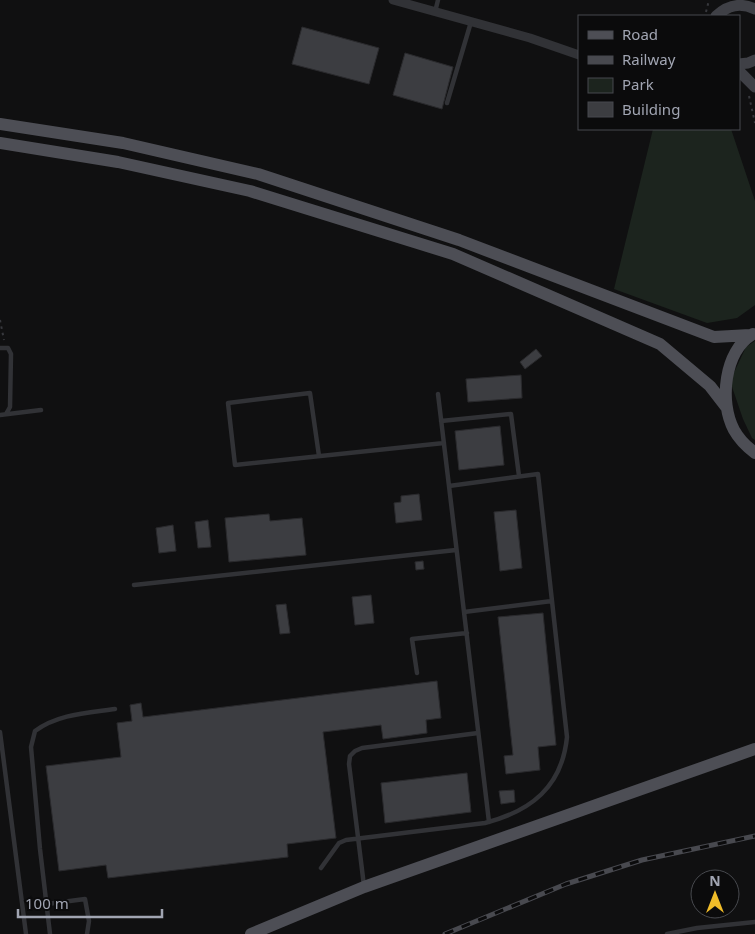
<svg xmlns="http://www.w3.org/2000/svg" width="755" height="934" viewBox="0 0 755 934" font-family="'Noto Sans',sans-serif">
<rect width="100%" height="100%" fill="#101011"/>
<path fill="#1c241e" d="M 653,129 L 731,129 L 755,201 L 755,305 L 737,318 L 707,323 L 614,289 Z
M 755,341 L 755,440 L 752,438 L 743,419 L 730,381 L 746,347 Z"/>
<path fill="#3c3d41" stroke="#2a2a2d" d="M 302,27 L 379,48 L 369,84 L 292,64 Z
M 405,53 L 453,67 L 442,109 L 393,95 Z
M 536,349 L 542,356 L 525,369 L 520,362 Z
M 521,375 L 522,398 L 468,402 L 466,379 Z
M 500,426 L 504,465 L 459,470 L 455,431 Z
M 419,494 L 422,520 L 396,523 L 394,503 L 401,502 L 401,496 Z
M 516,510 L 522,568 L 500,571 L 494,512 Z
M 269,514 L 270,521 L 302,518 L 306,555 L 229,562 L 225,518 Z
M 208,520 L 211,547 L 198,548 L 195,522 Z
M 173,525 L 176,551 L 159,553 L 156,528 Z
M 423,561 L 424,569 L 416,570 L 415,562 Z
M 371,595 L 374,623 L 355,625 L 352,597 Z
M 286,604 L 290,633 L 280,634 L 276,605 Z
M 543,613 L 556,745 L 538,747 L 540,770 L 506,774 L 504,756 L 513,755 L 498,617 Z
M 437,681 L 441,718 L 426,720 L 427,733 L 383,739 L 381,725 L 323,732 L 336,838 L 287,844 L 288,857 L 108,878 L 106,865 L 59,871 L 46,766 L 121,757 L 117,723 L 132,721 L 130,705 L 141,703 L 143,717 Z
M 467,773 L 471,812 L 385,823 L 381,783 Z
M 514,790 L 515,802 L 501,804 L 499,791 Z"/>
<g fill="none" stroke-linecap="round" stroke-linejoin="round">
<path stroke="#37383d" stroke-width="2" stroke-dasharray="2.5 4" stroke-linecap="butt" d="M 706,12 L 709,0
M 749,96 L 755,123
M 0,320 L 4,340"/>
<path stroke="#313236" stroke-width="4.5" d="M 435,12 L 438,0
M 447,103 L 471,22
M 0,348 L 8,348 L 11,354 L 10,407 L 6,414
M 438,394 L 449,486
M 0,415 L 41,410
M 441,421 L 511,414 L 519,476
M 319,456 L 310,393 L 228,403 L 235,465 L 444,443
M 134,585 L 456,550
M 464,612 L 552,601
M 417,673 L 412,639 L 467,633
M 0,732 L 26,934
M 321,868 L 339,843 L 346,840 L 485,823 C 531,811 562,787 567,737 L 538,474 L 449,486 L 489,822
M 364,886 L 349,764 L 350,756 L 355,751 L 362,748 L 478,733
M 47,904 L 85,899 L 89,921 L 87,934
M 50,934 L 40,849 L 31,747 L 35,731 C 58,714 87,713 115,709
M 667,934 L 697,928 L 755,922"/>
<path stroke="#313236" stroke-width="9" d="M 393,0 L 530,38 L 579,55"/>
<path stroke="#3f4046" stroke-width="11" d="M 716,16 C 728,5 740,2 755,9
M 739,64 L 748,63 L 755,60
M 739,71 L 755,87"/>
<path stroke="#4d4e55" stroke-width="12" d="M 0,124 L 123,143 L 258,174 L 459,240 L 714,337 L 750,335
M 0,143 L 118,162 L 250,191 L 453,254 L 660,344 L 710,386 L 727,408
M 753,334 C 724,351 719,402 734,430 C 739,439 747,447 755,453
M 251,934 L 364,887 L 755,749"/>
<g stroke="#48494f" stroke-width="5">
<path id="rail" d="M 445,934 L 566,884 L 642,860 L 755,836"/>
</g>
<use href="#rail" stroke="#0b0b0c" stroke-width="3" stroke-dasharray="9" stroke-linecap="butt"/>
</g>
<rect x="578" y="15" width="162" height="115" fill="#0b0b0c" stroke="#47494e"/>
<rect x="588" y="31" width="25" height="8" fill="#4d4e55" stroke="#47494e"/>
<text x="622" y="40" font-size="15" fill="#a1a5b2">Road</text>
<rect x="588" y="56" width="25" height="8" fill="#48494f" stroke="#47494e"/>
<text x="622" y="65" font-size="15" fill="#a1a5b2">Railway</text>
<rect x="588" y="78" width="25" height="15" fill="#1c241e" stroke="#47494e"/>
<text x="622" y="90" font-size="15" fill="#a1a5b2">Park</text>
<rect x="588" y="102" width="25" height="15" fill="#3c3d41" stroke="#47494e"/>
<text x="622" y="115" font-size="15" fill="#a1a5b2">Building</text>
<g transform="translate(715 894)"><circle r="24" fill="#0b0b0c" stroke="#47494e"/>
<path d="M0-4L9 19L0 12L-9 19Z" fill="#f0bc29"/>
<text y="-8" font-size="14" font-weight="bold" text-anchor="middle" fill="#a1a5b2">N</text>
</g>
<path d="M18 909v8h144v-8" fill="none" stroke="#a1a5b2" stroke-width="2.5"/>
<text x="25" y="909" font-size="15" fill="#a1a5b2" stroke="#0b0b0c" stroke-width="4" paint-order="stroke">100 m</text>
</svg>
